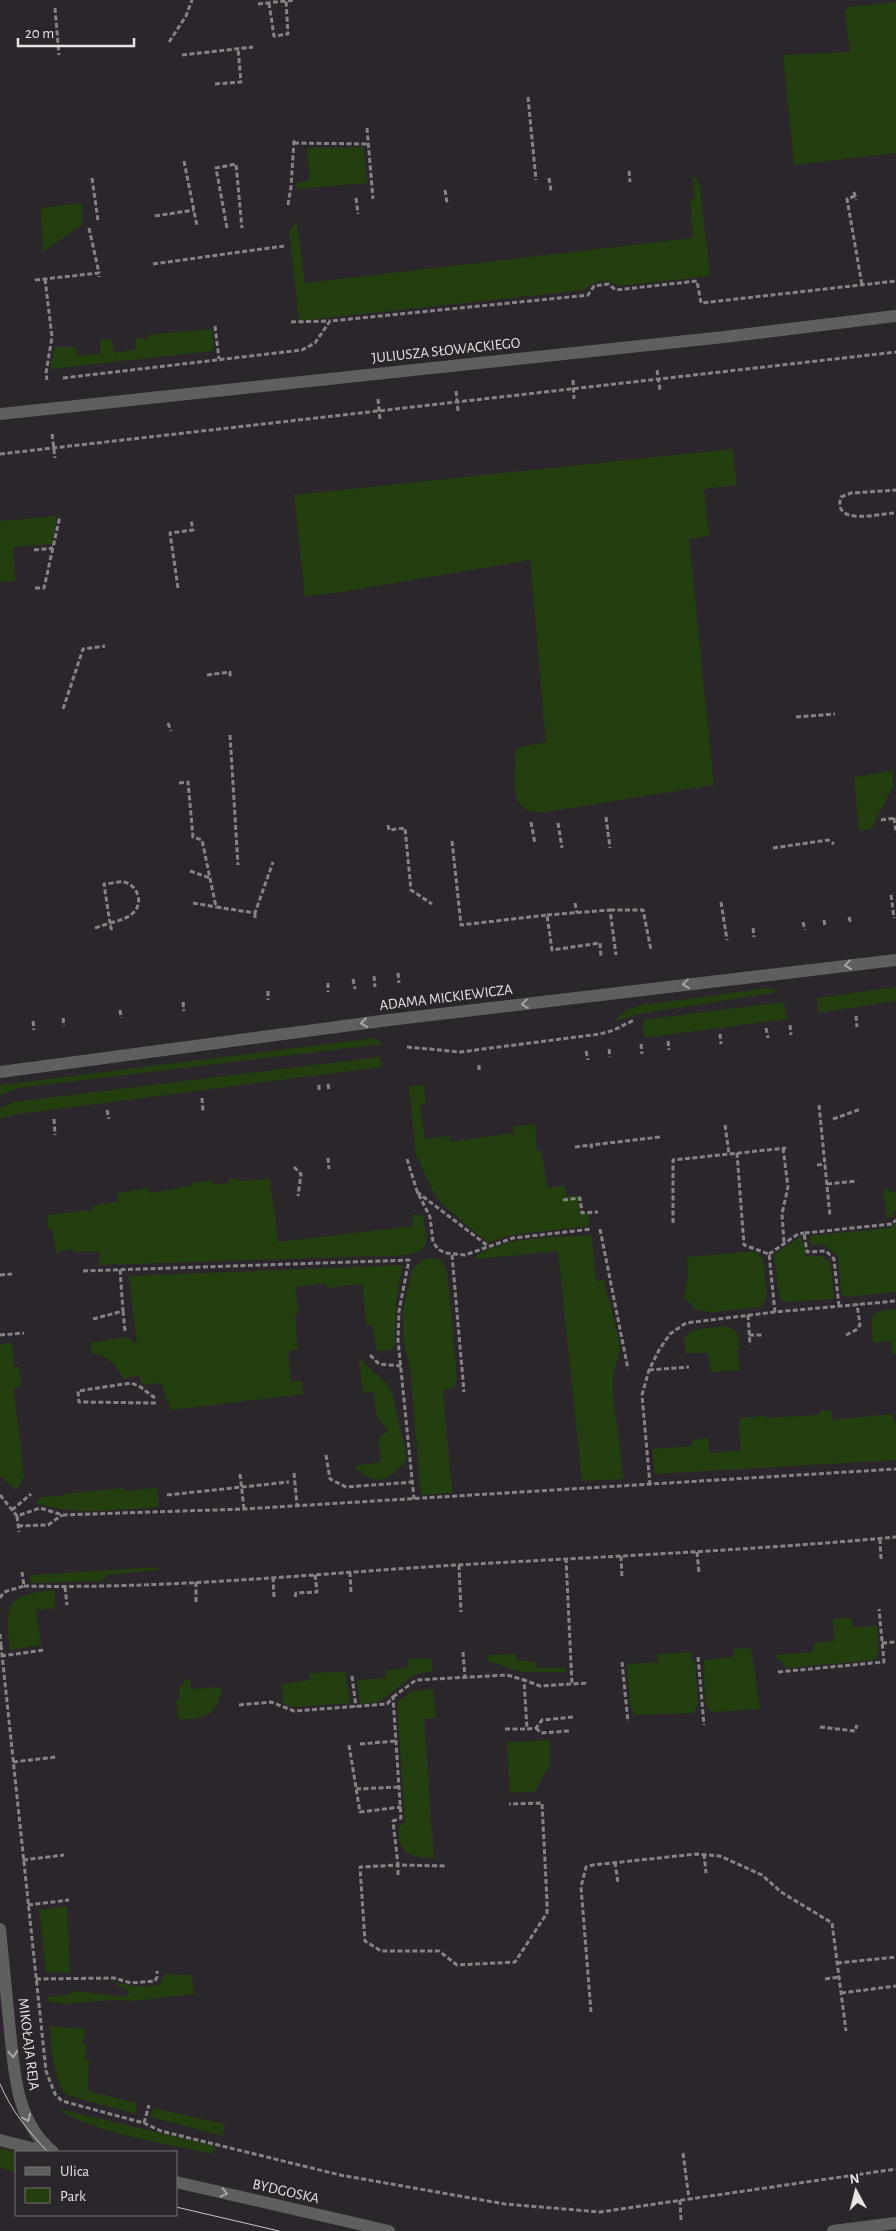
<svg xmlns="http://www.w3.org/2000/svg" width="896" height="2231" viewBox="0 0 896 2231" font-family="'Alegreya Sans',sans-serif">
<rect width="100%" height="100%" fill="#2b262b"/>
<path fill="#243f0f" d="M 896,2 L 896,153 L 794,165 L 783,55 L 850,52 L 845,12 L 848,7 Z
M 363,147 L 368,183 L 296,189 L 296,183 L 310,180 L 307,148 Z
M 692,175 L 697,179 L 700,187 L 710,276 L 618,286 C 605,278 596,280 584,290 L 299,321 L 289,230 L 297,222 L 305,283 L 693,238 L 690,199 L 695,198 Z
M 82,203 L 82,225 L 43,252 L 41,208 Z
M 212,329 L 214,351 L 50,369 L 55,347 L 76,347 L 78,356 L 101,353 L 100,340 L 112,339 L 115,353 L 136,349 L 135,339 L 147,339 L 147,335 Z
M 733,449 L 737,485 L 704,489 L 709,536 L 689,539 L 714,785 L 546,812 C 504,815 516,777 516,748 L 546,742 L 530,560 L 336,593 L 305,596 L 294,495 Z
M 57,516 L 52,544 L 13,547 L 16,581 L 0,582 L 0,521 Z
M 893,771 L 893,786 L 871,829 L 859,831 L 854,777 Z
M 896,987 L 896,1001 L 818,1013 L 817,998 Z
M 769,988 L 779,992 L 639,1014 L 614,1021 L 627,1010 L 642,1005 Z
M 784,1002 L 787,1019 L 644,1038 L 643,1020 Z
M 374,1038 L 383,1044 L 19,1088 L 0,1095 L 0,1085 Z
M 380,1057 L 382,1067 L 12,1115 L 0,1119 L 0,1108 L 14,1102 Z
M 424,1085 L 426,1104 L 420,1105 L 425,1139 L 450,1136 L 450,1142 L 514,1133 L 512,1127 L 535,1124 L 537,1151 L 542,1151 L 547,1188 L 565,1186 L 567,1196 L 578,1196 L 580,1215 L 590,1214 L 589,1226 L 511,1235 L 488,1243 L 442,1204 L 432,1189 L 416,1155 L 409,1086 Z
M 238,1178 L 239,1181 L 270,1179 L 278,1242 L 413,1226 L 412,1215 L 423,1215 C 425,1236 436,1248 408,1255 L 99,1265 L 100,1256 L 97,1251 L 73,1252 L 73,1249 L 56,1252 L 52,1229 L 48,1229 L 47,1215 L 93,1210 L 93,1206 L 118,1201 L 118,1193 L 149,1188 L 149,1193 L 191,1186 L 191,1183 L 213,1180 L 213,1184 L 229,1183 L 229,1179 Z
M 883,1189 L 888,1189 L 889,1192 L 896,1191 L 896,1211 L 893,1211 L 894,1217 L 887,1218 Z
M 896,1224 L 896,1292 L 844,1297 L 841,1291 L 838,1256 L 823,1244 L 811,1245 L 809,1236 L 888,1228 Z
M 592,1235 L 596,1281 L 604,1280 L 619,1340 L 620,1350 L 613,1375 L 613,1395 L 624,1479 L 582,1481 L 558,1251 L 476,1259 L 476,1256 C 505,1235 557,1238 592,1235 Z
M 801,1236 L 806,1256 L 822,1256 L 831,1264 L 834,1299 L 788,1302 L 782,1300 L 779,1295 L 774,1255 Z
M 756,1251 L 763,1259 L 767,1298 L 761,1307 L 713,1312 L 696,1310 L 684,1297 L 688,1278 L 687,1257 Z
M 430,1258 L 440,1259 L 447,1270 L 457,1379 L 454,1387 L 443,1391 L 452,1493 L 421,1495 L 411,1375 L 403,1337 L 403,1310 L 412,1270 L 423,1260 Z
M 403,1265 L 396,1302 L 395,1343 L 392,1350 L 377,1351 L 372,1325 L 367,1326 L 362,1284 L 327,1288 L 326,1283 L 295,1287 L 299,1313 L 295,1314 L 298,1349 L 288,1352 L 291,1382 L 302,1381 L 304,1394 L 171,1410 L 161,1383 L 142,1385 L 139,1375 L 123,1379 C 116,1364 108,1355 91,1353 L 90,1343 L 127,1337 L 137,1345 L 129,1276 Z
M 896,1309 L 896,1354 L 893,1354 L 891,1341 L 873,1343 C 871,1317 866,1311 896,1309 Z
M 725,1326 C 739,1329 738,1337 740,1349 L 737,1350 L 740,1370 L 711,1372 L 708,1353 L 686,1353 L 684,1339 L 692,1330 Z
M 12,1343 L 15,1367 L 19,1367 L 21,1386 L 14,1388 L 24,1477 L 16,1490 L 0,1476 L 0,1344 Z
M 359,1358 L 386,1383 L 392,1392 L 407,1459 C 390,1480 376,1489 354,1466 L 381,1462 L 378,1439 L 388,1431 L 376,1415 L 374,1392 L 363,1393 Z
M 831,1410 L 833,1420 L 893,1414 L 894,1422 L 896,1422 L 896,1460 L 655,1474 L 652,1449 L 692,1446 L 692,1440 L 708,1438 L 710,1453 L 741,1450 L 739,1418 L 766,1416 L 766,1418 L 816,1415 L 820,1414 L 819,1411 Z
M 124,1488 L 124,1491 L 157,1488 L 159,1507 C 118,1510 75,1516 36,1503 L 41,1497 L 63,1496 L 63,1494 Z
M 158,1567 L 159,1570 L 107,1575 L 102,1581 L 31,1583 L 30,1575 Z
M 54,1590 L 55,1608 L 36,1610 L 41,1645 L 10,1650 C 5,1604 5,1595 54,1590 Z
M 851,1618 L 852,1627 L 878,1626 L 879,1650 L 875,1660 L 787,1668 L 774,1655 L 813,1652 L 814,1643 L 834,1641 L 833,1619 Z
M 751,1648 L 760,1709 L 712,1712 L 705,1703 L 704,1660 L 734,1657 L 734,1649 Z
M 691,1652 L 691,1660 L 695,1660 L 698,1704 L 694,1713 L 635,1715 L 630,1705 L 627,1664 L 658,1662 L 657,1654 Z
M 515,1654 L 517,1660 L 535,1662 L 537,1668 L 566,1668 L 566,1672 L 522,1672 L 488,1661 L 487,1655 Z
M 432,1658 L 433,1671 L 414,1675 L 379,1702 L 360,1704 L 357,1680 L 385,1678 L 386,1670 L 407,1668 L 408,1659 Z
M 345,1672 L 350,1703 L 293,1707 L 283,1703 L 282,1684 L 310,1680 L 309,1673 Z
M 190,1679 L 191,1689 L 222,1687 C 219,1714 203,1721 178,1719 L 176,1701 L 179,1700 L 179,1686 L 184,1685 L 184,1680 Z
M 433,1689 L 436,1718 L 424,1719 L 434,1858 C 411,1858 397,1854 399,1827 L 405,1821 L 397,1702 L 412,1691 Z
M 550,1740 L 550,1764 L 535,1792 L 510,1793 L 507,1742 Z
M 67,1906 L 70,1973 L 46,1972 L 39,1910 Z
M 164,1974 L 192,1975 L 194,1994 L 132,2001 L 112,2000 L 66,2004 L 47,2001 L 48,1997 L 66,1995 L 76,1991 L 126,1997 L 130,1992 L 109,1980 C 127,1986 142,1988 160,1985 Z
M 50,2026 L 86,2029 L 82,2043 L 87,2045 L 85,2059 L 89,2061 L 88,2091 L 137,2103 L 136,2114 L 66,2095 C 52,2074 52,2051 50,2026 Z
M 153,2108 L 225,2124 L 223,2136 L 150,2117 Z
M 58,2109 L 216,2146 L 213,2154 C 166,2143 98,2135 58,2109 Z
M 0,2149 L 18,2152 L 16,2152 L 16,2172 L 0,2168 Z"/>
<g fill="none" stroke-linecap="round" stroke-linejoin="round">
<path stroke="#868286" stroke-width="3" stroke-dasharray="5 2.5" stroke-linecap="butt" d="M 269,3 L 274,36 L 288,34 L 286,1
M 258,4 L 294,0
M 55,8 L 59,55
M 169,42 L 186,16 L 192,0
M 182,55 L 253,47
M 215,84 L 241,82 L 238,49
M 528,97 L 536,180
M 367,128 L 373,199
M 294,143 L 367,144
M 184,161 L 197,226
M 629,171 L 630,182
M 92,178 L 98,221
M 549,178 L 551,191
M 445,190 L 447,203
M 854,192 L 856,200
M 855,196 L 847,199 L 862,285
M 356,198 L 358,214
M 288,205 L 291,187 L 294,140
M 155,216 L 194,210
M 89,228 L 99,273
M 227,228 L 216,168 L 236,164 L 242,228
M 153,264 L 284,246
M 45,279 L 52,337 L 46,373 L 47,380
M 35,280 L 99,273 L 99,277
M 291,322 L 330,321
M 215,326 L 219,359
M 657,370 L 660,390
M 63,378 L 302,350 L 315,343 L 330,321 L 588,295 L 594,286 L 608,284 L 616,290 L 697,281 L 701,303 L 896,281
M 573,380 L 574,399
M 456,391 L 458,411
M 378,399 L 380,420
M 52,434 L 55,458
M 0,454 L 896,352
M 894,513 C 878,514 832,526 841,497 L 851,493 L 896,490
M 34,550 L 53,548
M 35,588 L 44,588 L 60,516
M 178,588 L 170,533 L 193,530 L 191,520
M 207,675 L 230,672 L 230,678
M 63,709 L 83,649 L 105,646
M 796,717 L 835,714
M 168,723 L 171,731
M 230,735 L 238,865
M 179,783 L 188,782 L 193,837 L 202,840 L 216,907 L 255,913 L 273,862
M 606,817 L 610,848
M 894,818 L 896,833
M 881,820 L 896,818
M 531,822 L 535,844
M 558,823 L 562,848
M 388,825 L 389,830 L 405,828 L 411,890 L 432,904
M 452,841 L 461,925 L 547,915 L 552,950 L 600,943 L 601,957
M 773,848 L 828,840 L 834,844
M 190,871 L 210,878
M 891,895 L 894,918
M 721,902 L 727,940
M 193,903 L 216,907
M 575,903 L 577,913
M 610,910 L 643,910 L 651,950
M 255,913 L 255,920
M 547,915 L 610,910 L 616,955
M 849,917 L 851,924
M 824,920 L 825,927
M 803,922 L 805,930
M 95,928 L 110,923 L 104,884 C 110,884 119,881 124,882 C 137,885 143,901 135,911 C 129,918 119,921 110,923 L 112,932
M 753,928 L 754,937
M 398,973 L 399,983
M 374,976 L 375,987
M 353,979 L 355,989
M 328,983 L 328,992
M 268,991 L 268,1000
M 183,1002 L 184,1011
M 120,1010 L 121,1018
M 856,1016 L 857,1027
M 63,1018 L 64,1026
M 33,1021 L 34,1030
M 790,1025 L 791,1035
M 766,1028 L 768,1038
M 720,1034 L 721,1044
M 668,1041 L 669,1050
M 641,1044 L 642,1054
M 407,1047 L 460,1052 L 600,1034 L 614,1030 L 634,1020
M 609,1049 L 610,1057
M 586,1051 L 588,1060
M 479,1065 L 479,1071
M 328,1084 L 329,1091
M 319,1085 L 319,1092
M 202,1098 L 203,1112
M 819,1105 L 830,1216
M 107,1110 L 109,1119
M 54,1119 L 55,1135
M 833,1119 L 861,1109
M 725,1125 L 729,1154
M 575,1147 L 591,1145
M 592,1148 L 591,1145 L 660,1137
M 783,1148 L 788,1187 L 782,1214 L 784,1243
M 737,1153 L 744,1245 L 769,1254 L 775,1312
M 328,1158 L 329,1169
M 407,1159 L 417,1191 L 430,1217 L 433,1242 L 438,1249 L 445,1253 L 465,1255 L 513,1238 L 592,1229
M 817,1165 L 825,1164
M 294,1167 L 301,1174 L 298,1196
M 827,1184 L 857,1181
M 417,1192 L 488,1246
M 563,1200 L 580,1198 L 582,1213 L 598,1212
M 673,1223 L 673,1160 L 786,1148
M 600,1229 L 628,1369
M 769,1254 L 798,1234 L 804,1233
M 452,1255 L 464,1392
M 83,1271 L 409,1260 L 399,1311 L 398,1340 L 414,1499
M 0,1275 L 12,1274
M 839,1306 L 834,1259 L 826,1251 L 807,1252 L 804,1233 L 892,1224 L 896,1220
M 123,1311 L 125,1331
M 748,1315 L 750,1345
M 93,1319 L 123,1311 L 120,1269
M 0,1335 L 24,1333
M 749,1335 L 762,1335
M 846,1335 L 856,1330 L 860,1325 L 857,1304
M 370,1355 L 379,1364 L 401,1366
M 649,1370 L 689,1367
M 155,1398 L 139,1386 L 131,1383 L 78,1391 L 79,1402 L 156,1403
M 326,1455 L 330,1479 L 346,1487 L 413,1482
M 294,1473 L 297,1505
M 240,1474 L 244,1509
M 650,1485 L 642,1395 L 649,1370 L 659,1350 L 670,1334 L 686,1323 L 775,1312 L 896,1301
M 0,1495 L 17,1516 L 40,1508 L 63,1515 L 244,1509 L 896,1469
M 167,1495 L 289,1482
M 12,1510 L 31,1494
M 17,1516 L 19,1532
M 18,1526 L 48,1525 L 62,1515
M 880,1539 L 881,1559
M 697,1552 L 699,1573
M 621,1556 L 622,1578
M 566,1558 L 572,1685
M 459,1565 L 461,1612
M 350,1572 L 351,1593
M 273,1577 L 274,1598
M 24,1586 C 162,1589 302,1575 440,1566 C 592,1557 744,1551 896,1537
M 65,1587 L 67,1605
M 295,1597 L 296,1593 L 317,1592 L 315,1574
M 0,1598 L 4,1592 L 24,1586 L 22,1572
M 196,1602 L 196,1581
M 0,1634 L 1,1645
M 882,1643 L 896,1642
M 1,1645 L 46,2071 L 55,2094 L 62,2101 L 144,2123 L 161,2131 L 340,2175 L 505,2204 L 600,2212 L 896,2169
M 463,1652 L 465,1678
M 1,1656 L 44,1650
M 698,1657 L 704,1725
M 622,1662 L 628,1722
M 778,1672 L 884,1662 L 879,1609
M 352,1676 L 356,1707
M 393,1697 L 416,1680 L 507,1675 L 524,1680
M 239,1705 L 271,1702 L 294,1711 L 387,1704 L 393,1697 L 401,1818 L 393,1821 L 398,1865 L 447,1866
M 573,1717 L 542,1720 L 536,1728 L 527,1729 L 524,1680 L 540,1686 L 588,1683
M 820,1727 L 855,1731 L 857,1725
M 536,1728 L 541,1733 L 569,1731
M 505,1729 L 527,1729
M 360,1744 L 396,1741
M 349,1745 L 360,1812 L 401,1807
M 13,1762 L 56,1757
M 356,1789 L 399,1787
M 704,1854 L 706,1873
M 23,1860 L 64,1855
M 615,1862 L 618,1883
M 398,1875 L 398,1865 L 360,1867 L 365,1941 L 381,1951 L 439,1951 L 457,1965 L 515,1962 L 547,1913 L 547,1901 L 542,1803 L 509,1804
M 28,1905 L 69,1900
M 837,1963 L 896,1957
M 36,1979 L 114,1978 L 131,1983 L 155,1981 L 157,1977 L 157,1971
M 825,1979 L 839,1977
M 841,1993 L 896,1986
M 591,2012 L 581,1887 L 586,1867 L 593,1865 L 696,1854 L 720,1856 L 762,1875 L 781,1892 L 832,1923 L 846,2031
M 144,2123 L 149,2105
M 683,2153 L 689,2199
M 680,2200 L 681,2220"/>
<path stroke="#5e605d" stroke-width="12" d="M 0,414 L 724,337 L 896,316
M 0,1072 L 389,1020 L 896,960
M 0,1929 C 3,1959 6,1990 9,2021 C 14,2067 14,2120 53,2152
M 0,2140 L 47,2152
M 176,2182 L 389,2231
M 833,2231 L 896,2223"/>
<path stroke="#cac5ca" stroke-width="1" d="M 0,2084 C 11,2110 28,2131 48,2152
M 176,2207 L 279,2231"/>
</g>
<defs><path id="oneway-chevron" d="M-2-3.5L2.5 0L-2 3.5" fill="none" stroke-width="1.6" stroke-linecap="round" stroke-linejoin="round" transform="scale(1.25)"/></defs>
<g stroke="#a8a7a8">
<use href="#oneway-chevron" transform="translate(848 965) rotate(173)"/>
<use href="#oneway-chevron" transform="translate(686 984) rotate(173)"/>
<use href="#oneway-chevron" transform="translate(525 1004) rotate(173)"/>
<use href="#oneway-chevron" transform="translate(364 1023) rotate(172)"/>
<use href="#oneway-chevron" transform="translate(13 2054) rotate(85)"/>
<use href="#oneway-chevron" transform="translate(27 2118) rotate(65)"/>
<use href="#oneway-chevron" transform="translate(224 2193) rotate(13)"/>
</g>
<g text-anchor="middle" stroke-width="5" stroke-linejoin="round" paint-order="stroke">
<g font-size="15" fill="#e5e1e5" stroke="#2b262b">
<text transform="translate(446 350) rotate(-6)" y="5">JULIUSZA SŁOWACKIEGO</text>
<text transform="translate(446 997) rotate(-7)" y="5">ADAMA MICKIEWICZA</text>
<text transform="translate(29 2044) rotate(83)" y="5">MIKOŁAJA REJA</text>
<text transform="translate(286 2191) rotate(13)" y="5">BYDGOSKA</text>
</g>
</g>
<rect x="15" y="2151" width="162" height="65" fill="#2b262b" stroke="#757175"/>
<rect x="25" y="2167" width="25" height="8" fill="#5e605d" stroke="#757175"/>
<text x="60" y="2176" font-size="15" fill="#e5e1e5">Ulica</text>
<rect x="25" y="2188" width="25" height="15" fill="#243f0f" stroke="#757175"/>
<text x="60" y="2201" font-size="15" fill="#e5e1e5">Park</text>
<g transform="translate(856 2191) rotate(353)" stroke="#2b262b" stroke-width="4" paint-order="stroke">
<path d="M0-4L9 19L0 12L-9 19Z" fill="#e5e1e5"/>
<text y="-8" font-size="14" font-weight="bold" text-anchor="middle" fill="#e5e1e5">N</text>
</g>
<path d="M18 38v8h116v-8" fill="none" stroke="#e5e1e5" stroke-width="2.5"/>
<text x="25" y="38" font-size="15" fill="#e5e1e5" stroke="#2b262b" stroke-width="4" paint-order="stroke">20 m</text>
</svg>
